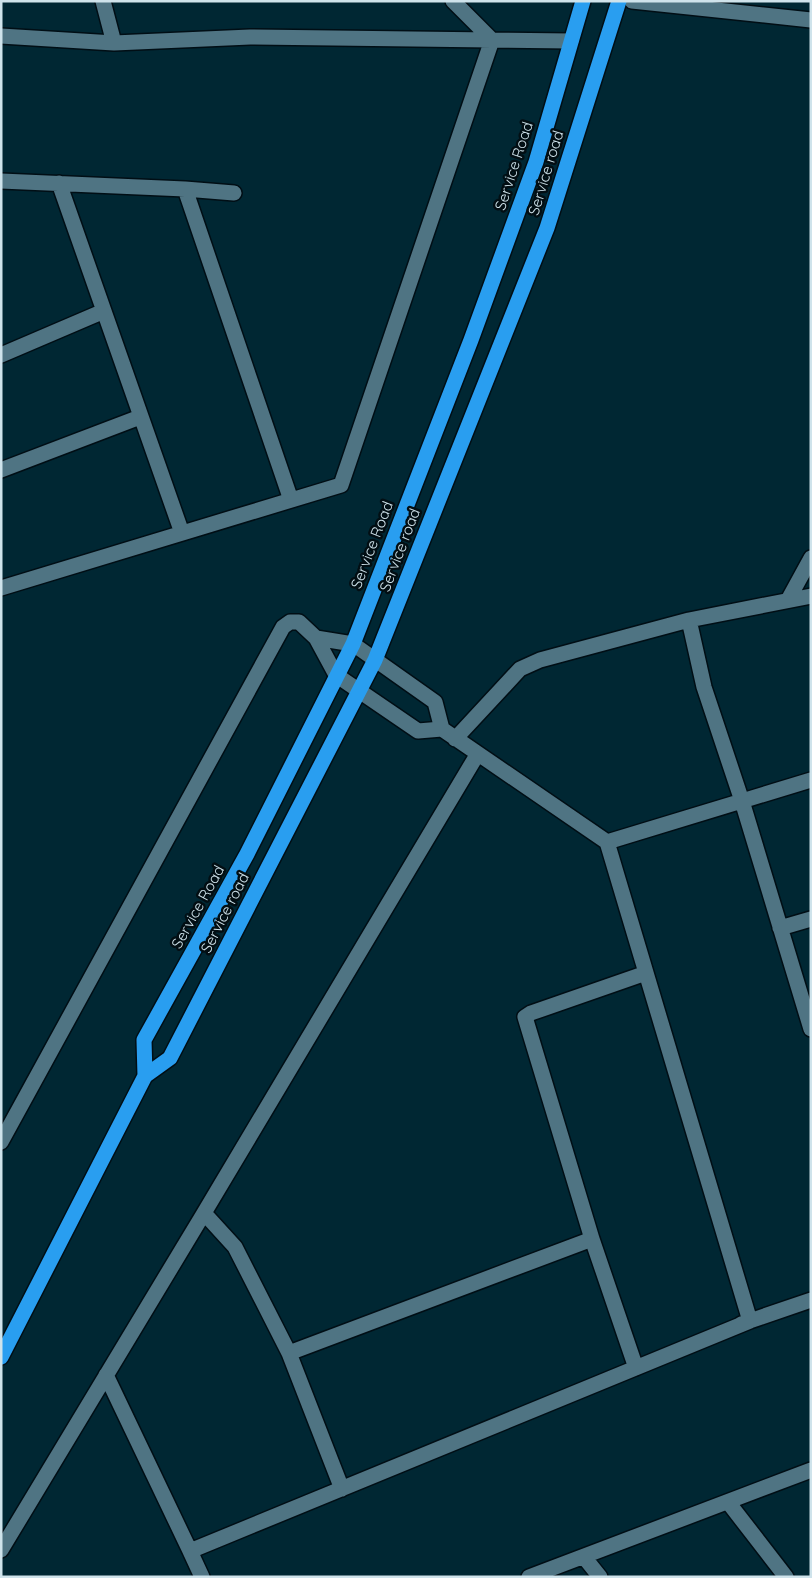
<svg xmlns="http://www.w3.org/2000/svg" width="812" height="1578" viewBox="0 0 812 1578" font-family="Quicksand,sans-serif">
<rect width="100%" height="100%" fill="#002733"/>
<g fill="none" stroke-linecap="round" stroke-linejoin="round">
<g stroke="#000e15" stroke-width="18">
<path id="minor" d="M 103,1 L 114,43
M 453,1 L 492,40
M 632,1 L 811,20
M 1,36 L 114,43 L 250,37 L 492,40
M 1,181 L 185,189 L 234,193
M 59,183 L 182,533
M 185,189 L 291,500
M 1,355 L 104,311
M 1,470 L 140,417
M 1,588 L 341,485 L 492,40 L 571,41
M 788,600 L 811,558
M 689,620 L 704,687 L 742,801 L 811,1029
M 316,638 L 353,644 L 435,702 L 442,729
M 455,739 L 520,669 L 540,660 L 689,620 L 811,596
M 780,928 L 811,919
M 1,1142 L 283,627 L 290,622 L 299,622 L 316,638 L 336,675 L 418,731 L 442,729 L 607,842 L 811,780
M 204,1213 L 235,1247 L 289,1353 L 342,1489
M 741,1324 L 811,1300
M 289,1353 L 592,1239
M 636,1368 L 592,1239 L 525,1017 L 531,1013 L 646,973
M 106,1375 L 190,1551
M 728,1502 L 786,1577
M 1,1550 L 204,1213 L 477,755
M 584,1557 L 600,1577
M 202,1577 L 190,1551 L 750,1321 L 607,842
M 529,1577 L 811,1470"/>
</g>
<g stroke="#000e15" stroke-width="18">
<path id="highway" d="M 145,1076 L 144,1040 L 247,854 L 353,644 L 471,340 L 536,162 L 583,1
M 1,1357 L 145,1076 L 170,1058 L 375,660 L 547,228 L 619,1"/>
</g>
<use href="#minor" stroke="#4f7483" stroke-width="15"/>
<use href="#highway" stroke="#299ef0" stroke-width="15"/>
</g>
<g text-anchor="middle" stroke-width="5" stroke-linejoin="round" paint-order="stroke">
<g font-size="15" fill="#cfe3eb" stroke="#020e13">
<text transform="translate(514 166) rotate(-72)" y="5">Service Road</text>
<text transform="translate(546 173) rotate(-73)" y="5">Service road</text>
<text transform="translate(372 545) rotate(-69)" y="5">Service Road</text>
<text transform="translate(400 550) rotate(-69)" y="5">Service road</text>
<text transform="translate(198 907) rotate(-61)" y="5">Service Road</text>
<text transform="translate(225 913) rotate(-63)" y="5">Service road</text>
</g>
</g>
<rect width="812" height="1578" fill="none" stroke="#cfe3eb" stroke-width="5"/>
</svg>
